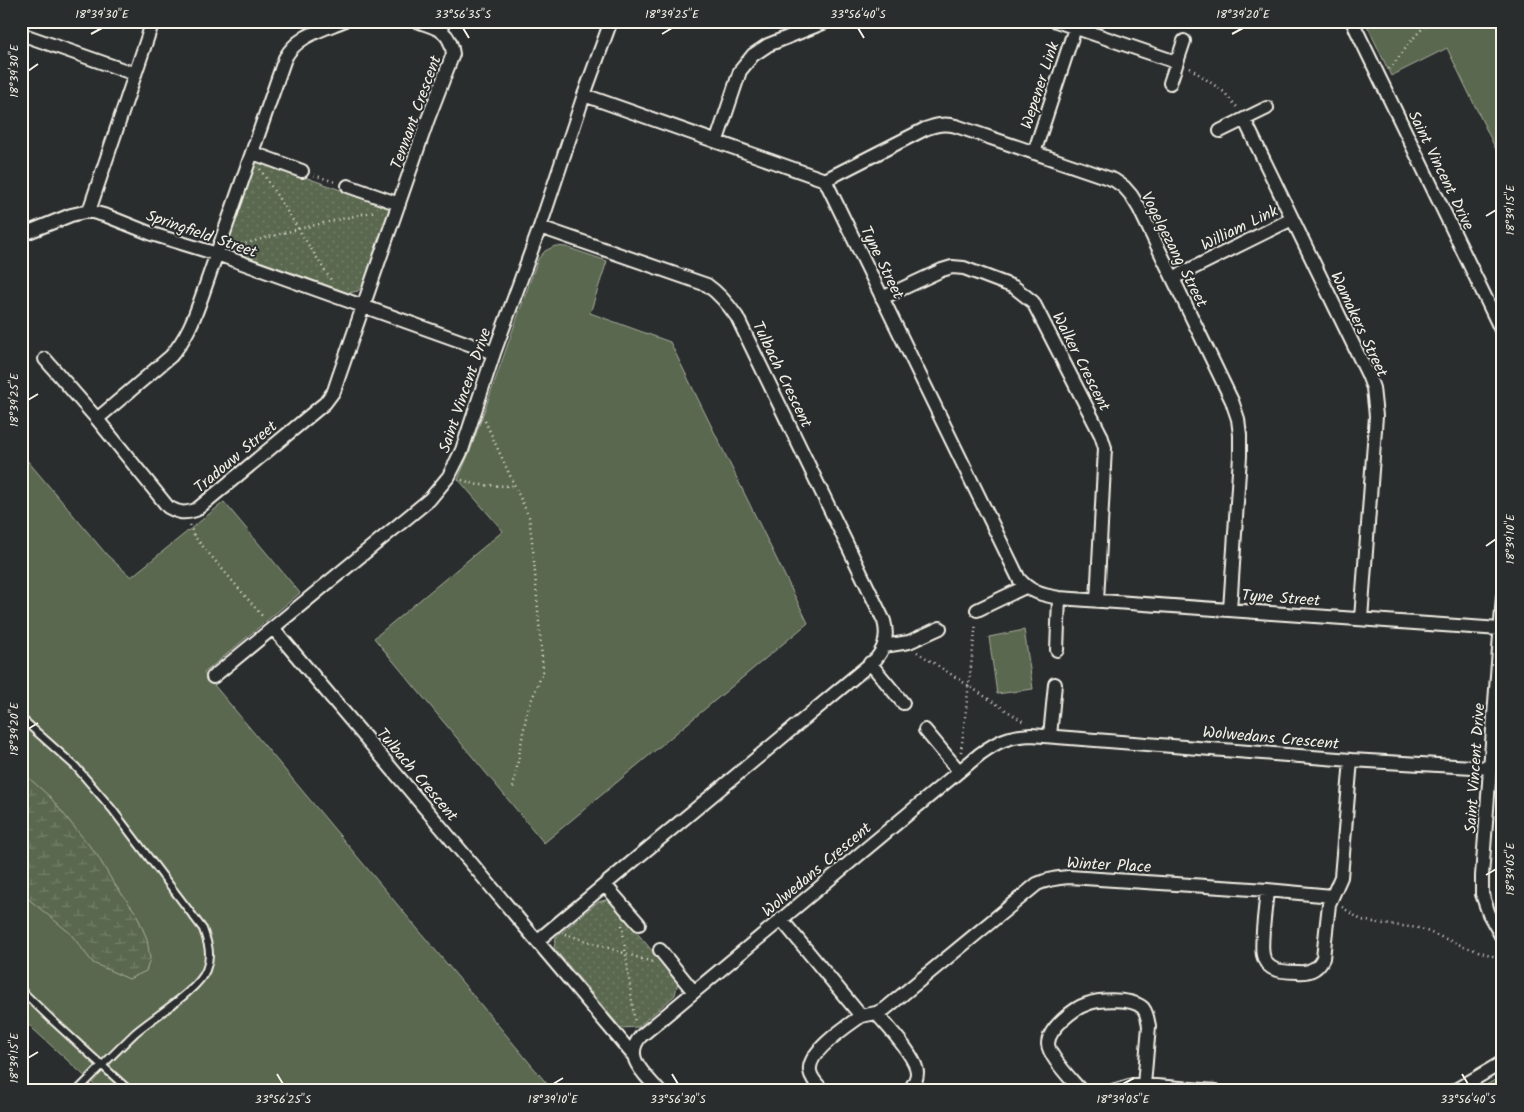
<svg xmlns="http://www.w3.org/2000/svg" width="1524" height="1112" viewBox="0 0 1524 1112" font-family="Kalam,sans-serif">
<defs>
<pattern id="wetland-marsh" width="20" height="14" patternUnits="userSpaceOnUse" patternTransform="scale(1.25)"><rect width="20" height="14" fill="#5a6850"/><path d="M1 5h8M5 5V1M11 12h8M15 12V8" fill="none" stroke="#727e69"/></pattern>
<pattern id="park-dots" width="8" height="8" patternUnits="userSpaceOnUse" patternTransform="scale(1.25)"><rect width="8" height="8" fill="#5a6850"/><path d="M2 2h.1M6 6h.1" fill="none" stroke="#727e69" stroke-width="1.8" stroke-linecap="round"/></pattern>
</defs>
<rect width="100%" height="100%" fill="#2a2d2e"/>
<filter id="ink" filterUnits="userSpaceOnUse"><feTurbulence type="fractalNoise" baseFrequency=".02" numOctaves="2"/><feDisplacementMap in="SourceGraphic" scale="10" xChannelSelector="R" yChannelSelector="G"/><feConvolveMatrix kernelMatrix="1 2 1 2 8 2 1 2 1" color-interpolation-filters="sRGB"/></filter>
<g filter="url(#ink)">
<path fill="#5a6850" stroke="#a7ac9c" d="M 1365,21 L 1503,21 L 1503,164 L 1447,48 L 1391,76 Z
M 555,246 L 566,247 L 607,261 L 590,313 L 670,342 L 808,623 L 544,843 L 374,638 L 503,531 L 458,479 L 470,451 L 538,259 L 545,251 Z
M 21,453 L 107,555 L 131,577 L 224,502 L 300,593 L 204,673 L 553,1091 L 101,1091 L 21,1018 Z
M 1024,630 L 1033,689 L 997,694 L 989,637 Z
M 1503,1075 L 1503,1091 L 1476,1091 Z"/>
<path fill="url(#wetland-marsh)" stroke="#a7ac9c" d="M 21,771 L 50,797 L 75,828 L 97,855 L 113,882 L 136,913 L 147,939 L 150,959 L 146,971 L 129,979 L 93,963 L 70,933 L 21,893 Z"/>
<path fill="url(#park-dots)" stroke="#a7ac9c" d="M 257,160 L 391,208 L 363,286 L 358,291 L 348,293 L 239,254 C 232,250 229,245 230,236 Z
M 609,899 L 678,982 L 675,995 L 638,1027 L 621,1028 L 554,948 L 556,937 L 598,902 Z"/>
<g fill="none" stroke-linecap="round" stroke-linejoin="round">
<g stroke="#f4f1e8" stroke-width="10">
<path id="service" d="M 21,718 L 76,767 L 112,809 L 203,929 C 208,943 212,955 206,970 C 198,991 153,1017 135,1033 C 115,1052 96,1072 77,1091
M 21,990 L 51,1019 L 130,1091"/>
</g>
<g stroke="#f4f1e8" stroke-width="16">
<path id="minor" d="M 1056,21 L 1176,62
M 1352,21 L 1503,334
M 21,34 L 135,74
M 1170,83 L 1184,41
M 584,95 L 825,180 L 1019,579 C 1030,592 1042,595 1059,598 L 1500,629
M 1244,119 L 1368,375 L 1373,388 L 1376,416 L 1361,619
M 1220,131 L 1267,108
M 717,140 L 740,71 L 753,55 L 768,45 L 828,21
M 253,153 L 302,171
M 1034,153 L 1075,28
M 825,180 L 925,129 C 936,125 944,123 956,126 L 1114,180 L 1124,187 L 1131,195 L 1139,208 L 1232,401 L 1238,419 L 1240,435 L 1240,456 L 1230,610
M 348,186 L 399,204
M 89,211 L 153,21
M 21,235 L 71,215 L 89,211 L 107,216 L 152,234 L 217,254 L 494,353
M 1173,278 L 1292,219
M 882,298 L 942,270 L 952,267 L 964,268 L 1014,287 L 1033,302 L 1101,435 L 1105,448 L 1097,601
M 45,359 L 97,419 L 168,507 C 179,513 184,514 196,510 L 325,403 L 334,391 L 339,376 L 428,119 L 453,54 C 450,29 436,28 416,21
M 97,419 L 171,356 C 187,337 194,319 202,296 L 285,58 C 297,36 321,30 343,21
M 1503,596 L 1482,876 L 1482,894 L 1489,914 L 1503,939
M 977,610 L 1025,587
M 273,628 L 537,941 L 876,659 C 886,647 888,635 884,621 L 737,317 C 728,304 720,294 707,285 L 540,227
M 884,646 L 909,642 L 940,628
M 1057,650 L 1059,598
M 870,663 L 903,703
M 213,677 L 430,499 L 449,476 L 462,450 L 494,353 L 540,227 L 584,95 L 611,21
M 925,730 L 959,771
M 1050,736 L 1055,684
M 605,885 L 639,924
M 1267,890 C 1266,905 1260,942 1263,955 C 1264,960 1267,965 1272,968 C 1279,972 1290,972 1298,972 C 1309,973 1318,969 1323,958 L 1329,904 L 1341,877 L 1351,760
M 781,919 L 861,1016 L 876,1013 L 885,1009 L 1037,884 C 1048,879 1057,878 1069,877 L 1267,890 L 1332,896
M 537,941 L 634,1056
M 660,950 L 694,992
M 876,1013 C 887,1026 917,1057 917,1073 C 917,1080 913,1085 909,1091
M 659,1091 C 645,1074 622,1057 641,1036 L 980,754 C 998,741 1009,736 1031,735 L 1351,760 L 1490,768
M 823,1091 C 818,1085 811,1079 810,1071 C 807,1052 847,1026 861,1016
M 1081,1091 C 1072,1080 1049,1057 1048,1044 C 1048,1029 1074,1008 1087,1004 C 1100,999 1133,998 1143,1008 C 1147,1013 1148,1020 1149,1026 L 1144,1085
M 1113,1091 L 1133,1085 L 1144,1085 L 1215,1091
M 1454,1091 L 1503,1062"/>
</g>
<path stroke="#f4f1e8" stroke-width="2.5" stroke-dasharray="1 4" stroke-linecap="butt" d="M 1190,68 L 1224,92 L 1237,107
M 1389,69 C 1404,53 1415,30 1434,21
M 260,169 L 331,280
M 314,175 L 335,182
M 236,246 L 298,229 L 376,211
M 485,421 L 529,517 L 533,549 L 543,671 L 527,712 L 513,788
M 462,480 L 478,485 L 515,486
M 190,525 L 194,536 L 264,618
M 917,652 L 1024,722
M 961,752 L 976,623
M 1342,907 L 1361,920 L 1384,924 L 1419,928 L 1463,946 L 1496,957 L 1503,957
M 622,925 L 635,1024
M 565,934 L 652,962"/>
<use href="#service" stroke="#2a2d2e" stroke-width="6"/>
<use href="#minor" stroke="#2a2d2e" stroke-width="12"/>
</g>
</g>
<path fill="none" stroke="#f4f1e8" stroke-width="2" d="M 463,28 L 469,38M 858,28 L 864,38M 91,34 L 102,28M 662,34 L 672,28M 1232,34 L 1243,28M 28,71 L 38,64M 1486,216 L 1496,210M 28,400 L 38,394M 1486,546 L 1496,539M 28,729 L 38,723M 1486,875 L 1496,869M 28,1058 L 38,1052M 277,1074 L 283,1084M 672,1074 L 678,1084M 1462,1074 L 1468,1084M 553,1084 L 563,1078M 1123,1084 L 1134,1078"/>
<g text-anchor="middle" stroke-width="4" stroke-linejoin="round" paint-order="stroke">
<g font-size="16" fill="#f4f1e8" stroke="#2a2d2e">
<text transform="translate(1039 85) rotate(-72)" y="6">Wepener Link</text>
<text transform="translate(415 112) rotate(-70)" y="6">Tennant Crescent</text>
<text transform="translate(1442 170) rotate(64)" y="6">Saint Vincent Drive</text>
<text transform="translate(1239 227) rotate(-26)" y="6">William Link</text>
<text transform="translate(202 233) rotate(19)" y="6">Springfield Street</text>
<text transform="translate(1175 249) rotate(63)" y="6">Vogelgezang Street</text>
<text transform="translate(883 262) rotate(64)" y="6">Tyne Street</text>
<text transform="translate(1360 324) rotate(65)" y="6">Wamakers Street</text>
<text transform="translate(1082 361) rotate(63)" y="6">Walker Crescent</text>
<text transform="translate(783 374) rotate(64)" y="6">Tulbach Crescent</text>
<text transform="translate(464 390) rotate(-71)" y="6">Saint Vincent Drive</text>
<text transform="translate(235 456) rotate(-40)" y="6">Tradouw Street</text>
<text transform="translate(1281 597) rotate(4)" y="6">Tyne Street</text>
<text transform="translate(1271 737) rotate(5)" y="6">Wolwedans Crescent</text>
<text transform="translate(1474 768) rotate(-86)" y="6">Saint Vincent Drive</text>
<text transform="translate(418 774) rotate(50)" y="6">Tulbach Crescent</text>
<text transform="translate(1109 864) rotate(3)" y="6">Winter Place</text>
<text transform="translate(816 869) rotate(-40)" y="6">Wolwedans Crescent</text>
</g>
</g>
<rect width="1524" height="1112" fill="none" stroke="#2a2d2e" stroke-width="55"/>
<rect x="28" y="28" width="1468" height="1056" fill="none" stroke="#f4f1e8" stroke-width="2"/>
<g font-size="12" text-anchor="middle" fill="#f4f1e8">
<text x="102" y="18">18°39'30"E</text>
<text x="463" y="18">33°56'35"S</text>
<text x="672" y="18">18°39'25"E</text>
<text x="858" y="18">33°56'40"S</text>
<text x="1243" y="18">18°39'20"E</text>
<text transform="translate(14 71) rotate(-90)" y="4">18°39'30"E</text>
<text transform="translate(1510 210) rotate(-90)" y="4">18°39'15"E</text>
<text transform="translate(14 400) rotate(-90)" y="4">18°39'25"E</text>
<text transform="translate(1510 539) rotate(-90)" y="4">18°39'10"E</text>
<text transform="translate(14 729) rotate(-90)" y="4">18°39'20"E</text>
<text transform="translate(1510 869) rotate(-90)" y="4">18°39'05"E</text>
<text transform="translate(14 1058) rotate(-90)" y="4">18°39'15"E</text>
<text x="283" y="1103">33°56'25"S</text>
<text x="553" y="1103">18°39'10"E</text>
<text x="678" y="1103">33°56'30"S</text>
<text x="1123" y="1103">18°39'05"E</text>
<text x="1468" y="1103">33°56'40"S</text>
</g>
</svg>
